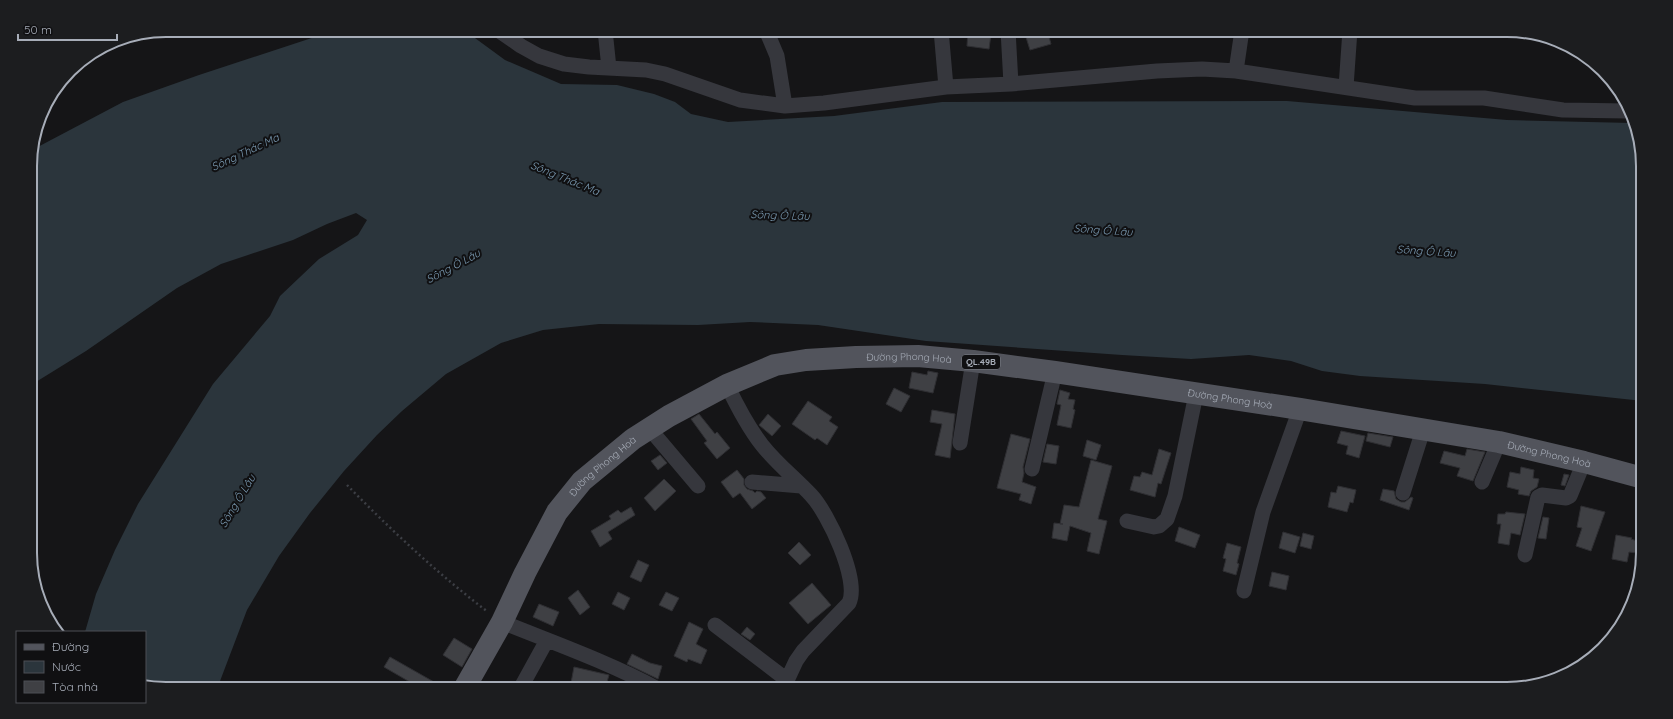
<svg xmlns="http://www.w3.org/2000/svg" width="1673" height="719" viewBox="0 0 1673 719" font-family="Quicksand,sans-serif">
<rect width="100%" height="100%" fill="#151517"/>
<path fill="#2b353c" d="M 336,30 L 464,30 L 505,60 L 561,84 L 617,85 L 654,94 L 675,102 L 691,114 L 728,122 L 834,116 L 942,102 L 1287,101 L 1507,120 L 1632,123 L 1642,148 L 1643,401 L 1485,384 L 1360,376 L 1322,371 L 1291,361 L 1249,355 L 1191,359 L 1122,355 L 926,341 L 818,325 L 750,322 L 698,325 L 599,324 L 543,330 L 501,343 L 446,374 L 402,411 L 377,435 L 344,471 L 310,513 L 279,556 L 247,610 L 217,689 L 166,689 L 145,685 L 145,632 L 85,632 L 96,594 L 115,550 L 138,504 L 213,384 L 270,316 L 280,296 L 319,259 L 358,235 L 367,220 L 356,213 L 327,224 L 293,240 L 221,264 L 177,288 L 86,351 L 31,385 L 30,157 L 32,150 L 123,102 L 199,75 Z"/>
<path fill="#3f4044" stroke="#2f2f33" d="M 968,30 L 991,34 L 989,49 L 967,46 Z
M 1040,30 L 1047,30 L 1051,44 L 1030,50 L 1025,34 Z
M 928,371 L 938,373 L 933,393 L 909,388 L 912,372 L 927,375 Z
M 894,388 L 910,396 L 901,412 L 886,404 Z
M 1060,390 L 1070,393 L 1068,399 L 1075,400 L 1073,409 L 1075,410 L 1071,428 L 1057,425 L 1061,405 L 1057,404 Z
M 808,401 L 832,417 L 829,421 L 838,427 L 827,445 L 817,438 L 815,440 L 792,424 Z
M 932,410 L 955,414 L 950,458 L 935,455 L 942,424 L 930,422 Z
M 699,414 L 715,434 L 717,432 L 730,448 L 717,459 L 704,443 L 707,441 L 691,419 Z
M 768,414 L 781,426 L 772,436 L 759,425 Z
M 1341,431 L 1365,436 L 1359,458 L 1346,454 L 1348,446 L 1337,443 Z
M 1368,433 L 1393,437 L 1390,447 L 1366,441 Z
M 1011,434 L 1030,439 L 1023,467 L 1024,473 L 1022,482 L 1036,487 L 1031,504 L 1019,500 L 1021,494 L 997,488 Z
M 1087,440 L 1101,445 L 1096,460 L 1083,456 Z
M 1047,444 L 1059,446 L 1056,464 L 1043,462 Z
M 1159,449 L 1171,453 L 1161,484 L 1158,483 L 1155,497 L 1130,490 L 1134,476 L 1140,477 L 1142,472 L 1152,475 Z
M 1467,449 L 1485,452 L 1473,481 L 1457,476 L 1460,468 L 1440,463 L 1444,451 L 1465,456 Z
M 660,455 L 667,463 L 658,470 L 651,461 Z
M 1091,460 L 1112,466 L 1098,519 L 1107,521 L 1099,554 L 1087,551 L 1091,533 L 1070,526 L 1067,541 L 1052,538 L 1054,523 L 1063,524 L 1060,524 L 1064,505 L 1079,507 Z
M 1521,467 L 1534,470 L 1533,478 L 1539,479 L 1537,487 L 1531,491 L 1529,496 L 1518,494 L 1519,490 L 1507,487 L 1510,472 L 1520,474 Z
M 737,470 L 744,479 L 744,485 L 747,489 L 753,491 L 755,493 L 757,491 L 761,492 L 766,498 L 752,509 L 740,493 L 733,498 L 721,482 Z
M 1564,474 L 1569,475 L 1565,486 L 1561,485 Z
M 664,479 L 676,491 L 655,511 L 644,498 Z
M 1338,486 L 1356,490 L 1353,503 L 1350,502 L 1347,512 L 1328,507 L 1331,492 L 1336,493 Z
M 1383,489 L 1394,491 L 1396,499 L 1401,502 L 1405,502 L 1411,497 L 1413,498 L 1409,510 L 1380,500 Z
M 1581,506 L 1605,512 L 1591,551 L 1576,546 L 1582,528 L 1577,527 Z
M 631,507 L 635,515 L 608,532 L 612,539 L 600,547 L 591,531 L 611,519 L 609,516 L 618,510 L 621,513 Z
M 1506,512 L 1525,514 L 1520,535 L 1511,533 L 1509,545 L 1498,543 L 1501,524 L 1497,524 L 1498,514 L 1505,514 Z
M 1543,517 L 1549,518 L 1546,539 L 1538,538 Z
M 1179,527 L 1200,535 L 1195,548 L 1175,541 Z
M 1283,532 L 1300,537 L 1295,553 L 1279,548 Z
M 1303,533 L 1314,536 L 1311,549 L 1300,546 Z
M 1616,535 L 1632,538 L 1631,539 L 1643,543 L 1643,551 L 1637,553 L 1629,552 L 1627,562 L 1612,559 Z
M 799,542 L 811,555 L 800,565 L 788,553 Z
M 1227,543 L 1241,547 L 1237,563 L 1239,564 L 1236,575 L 1223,571 L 1226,559 L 1223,558 Z
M 638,560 L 649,565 L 641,582 L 630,577 Z
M 1272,572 L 1289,576 L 1286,590 L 1269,586 Z
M 812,583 L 831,605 L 808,624 L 789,603 Z
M 578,590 L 590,607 L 580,615 L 568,598 Z
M 618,592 L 630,598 L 624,610 L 612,604 Z
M 666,592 L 679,598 L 672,611 L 659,605 Z
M 539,604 L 559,612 L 553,626 L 533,617 Z
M 689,622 L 703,629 L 696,644 L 707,650 L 701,664 L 688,659 L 687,662 L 674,656 Z
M 747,627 L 755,634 L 750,640 L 741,634 Z
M 454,638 L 472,649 L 462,667 L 443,655 Z
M 632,654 L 650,663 L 662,666 L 658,679 L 627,664 Z
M 390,657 L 434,682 L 430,689 L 422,689 L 384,667 Z
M 574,667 L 609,675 L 605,689 L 571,683 Z"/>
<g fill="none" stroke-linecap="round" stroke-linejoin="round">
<path stroke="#3c3e44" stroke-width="2.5" stroke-dasharray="2 3" stroke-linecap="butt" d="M 347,485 C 391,530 438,574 488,612"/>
<path stroke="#36373d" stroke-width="15" d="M 498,30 L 521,46 L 539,56 L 564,64 L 589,67 L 646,70 L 665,74 L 740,100 L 785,106 L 824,103 L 946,87 L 1011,84 L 1157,71 L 1202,69 L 1236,71 L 1415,98 L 1484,98 L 1563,110 L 1627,111
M 605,30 L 609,68
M 766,30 L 777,56 L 785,106
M 941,30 L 946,87
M 1008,30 L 1011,84
M 1236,71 L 1242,30
M 1346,87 L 1350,30
M 727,385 C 737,406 748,427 762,445 C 777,464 795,478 811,495 C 828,513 860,580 849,603 L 803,651 L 796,661 L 783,689
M 649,428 L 698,486
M 960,443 L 973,361
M 1032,469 L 1055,372
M 752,482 L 801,486
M 1482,482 L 1499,442
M 1403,493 L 1423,430
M 1127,521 L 1154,527 L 1159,526 L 1167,519 L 1175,496 L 1196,394
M 1525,555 L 1538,497 L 1542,495 L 1566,498 L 1570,496 L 1584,462
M 1244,591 L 1263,512 L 1300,409
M 502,622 C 554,643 608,662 658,689
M 715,625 L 787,680
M 520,689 L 547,640"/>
<path stroke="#52545c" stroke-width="22" id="s1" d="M 464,689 L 502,622 L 525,573 L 557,512 L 582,481 L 633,439 L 669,416 L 727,385 L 775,365 L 806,360 L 856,357 L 918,356 L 973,361 L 1055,372 L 1300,409 L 1499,442 L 1584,462 L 1643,478"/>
</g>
<g text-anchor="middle" stroke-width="4" stroke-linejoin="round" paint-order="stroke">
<rect fill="#101012" stroke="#7a7e86" stroke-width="1" x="962" y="355" width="38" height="14" rx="3"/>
<g font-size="9" font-weight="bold" fill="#a7adb8">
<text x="981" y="365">QL.49B</text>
</g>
<g font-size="10" fill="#a7adb8" stroke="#101012">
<text dy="4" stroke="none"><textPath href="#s1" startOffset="601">Đường Phong Hoà</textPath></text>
<text dy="4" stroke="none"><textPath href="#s1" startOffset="925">Đường Phong Hoà</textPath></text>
<text dy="4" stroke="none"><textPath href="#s1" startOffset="1249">Đường Phong Hoà</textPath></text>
<text dy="4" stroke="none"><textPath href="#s1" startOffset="265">Đường Phong Hoà</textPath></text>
</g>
<g font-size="11" font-style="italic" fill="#7c9cb4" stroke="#101012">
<text transform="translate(245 152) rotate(-25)" y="4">Sông Thác Ma</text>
<text transform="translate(565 178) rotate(22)" y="4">Sông Thác Ma</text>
<text transform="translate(780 215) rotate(2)" y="4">Sông Ô Lâu</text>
<text transform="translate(1103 230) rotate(4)" y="4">Sông Ô Lâu</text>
<text transform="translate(1426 251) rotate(4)" y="4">Sông Ô Lâu</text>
<text transform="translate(453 266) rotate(-28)" y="4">Sông Ô Lâu</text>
<text transform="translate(237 501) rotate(-59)" y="4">Sông Ô Lâu</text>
</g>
</g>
<path d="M0 0H1673V719H0ZM166 37H1507A129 129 0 0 1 1636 166V553A129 129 0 0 1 1507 682H166A129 129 0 0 1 37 553V166A129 129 0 0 1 166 37Z" fill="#1c1d1f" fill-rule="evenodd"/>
<path fill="none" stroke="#a7adb8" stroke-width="2" d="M166 37H1507A129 129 0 0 1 1636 166V553A129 129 0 0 1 1507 682H166A129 129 0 0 1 37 553V166A129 129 0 0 1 166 37Z"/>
<rect x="16" y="631" width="130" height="72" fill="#101012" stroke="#4c4f54"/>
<rect x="24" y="644" width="20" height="6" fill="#52545c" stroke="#4c4f54"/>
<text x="52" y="651" font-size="12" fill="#a7adb8">Đường</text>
<rect x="24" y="661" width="20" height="12" fill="#2b353c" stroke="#4c4f54"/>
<text x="52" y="671" font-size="12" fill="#a7adb8">Nước</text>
<rect x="24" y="681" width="20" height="12" fill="#3f4044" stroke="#4c4f54"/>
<text x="52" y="691" font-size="12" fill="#a7adb8">Tòa nhà</text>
<path d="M18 34v6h99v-6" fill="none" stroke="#a7adb8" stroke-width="2"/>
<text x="24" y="34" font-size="12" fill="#a7adb8" stroke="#101012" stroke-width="3" paint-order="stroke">50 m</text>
</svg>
